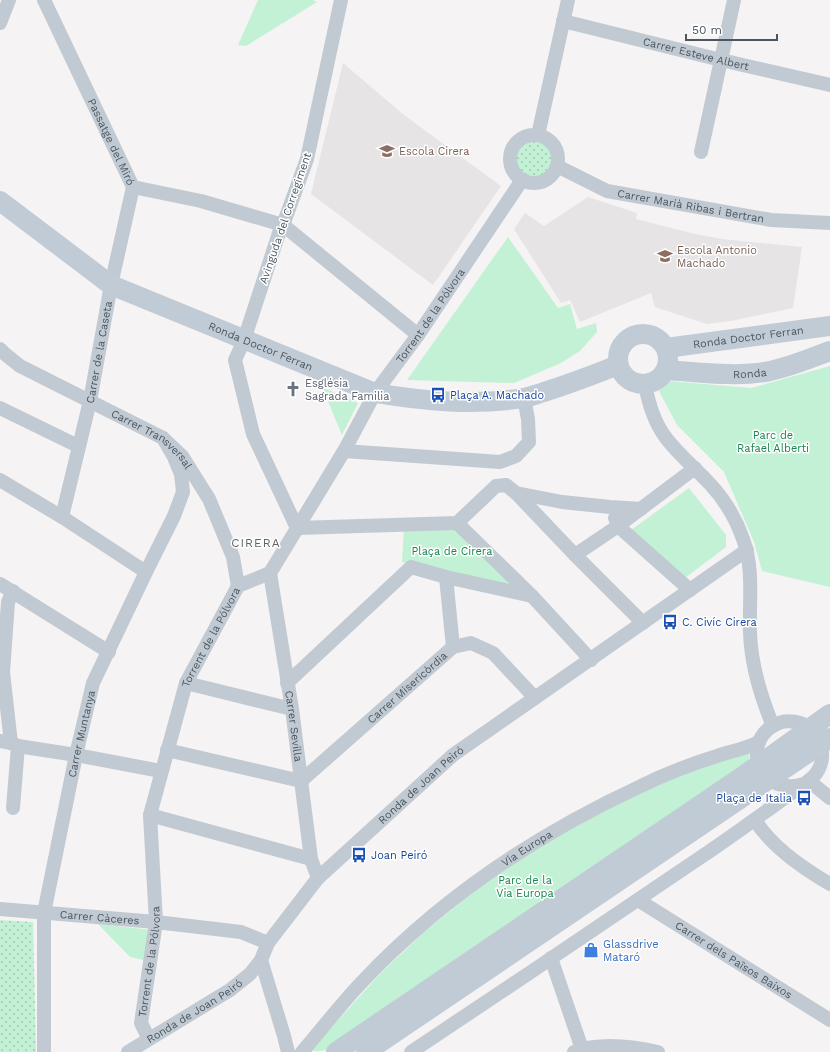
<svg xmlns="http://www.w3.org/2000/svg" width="830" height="1052" viewBox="0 0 830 1052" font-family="'Work Sans',sans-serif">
<defs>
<pattern id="grass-dots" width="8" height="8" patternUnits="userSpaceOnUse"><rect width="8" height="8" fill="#c3f1d5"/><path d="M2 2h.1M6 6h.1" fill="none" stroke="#a0c6b0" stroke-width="1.8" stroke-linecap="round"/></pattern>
</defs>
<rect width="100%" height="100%" fill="#f5f3f3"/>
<path fill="#e6e4e5" d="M 343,63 L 404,115 L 501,186 L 433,285 L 311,194 Z
M 588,197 L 637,213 L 636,219 L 695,234 L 722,239 L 802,247 L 793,308 L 731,321 L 707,324 L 655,307 L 651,293 L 580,322 L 570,300 L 561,303 L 514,229 L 525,213 L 544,226 Z"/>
<path fill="url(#grass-dots)" d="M515 159a18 18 0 1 1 36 0a18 18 0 1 1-36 0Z
M 0,920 L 33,922 L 36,1052 L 0,1052 Z"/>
<path fill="#c3f1d5" d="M 258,0 L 313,0 L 317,2 L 246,46 L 238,45 Z
M 508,237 L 558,308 L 570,304 L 577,329 L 596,323 L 597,332 L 580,351 L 561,363 L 514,383 L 407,380 Z
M 830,366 L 830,587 L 762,571 L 754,542 L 724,472 L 677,425 L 659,391 L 669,381 L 751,388 Z
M 322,387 L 358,403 L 342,435 Z
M 689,488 L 726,535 L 726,547 L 685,578 L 631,530 Z
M 404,528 L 460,529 L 516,588 L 402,562 Z
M 749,751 L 750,763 L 332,1047 C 326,1050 321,1052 313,1051 L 313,1048 L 319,1041 L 380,974 L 423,933 L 481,886 L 545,843 L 602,812 L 684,773 Z
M 98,924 L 152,930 L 148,961 L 130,957 Z"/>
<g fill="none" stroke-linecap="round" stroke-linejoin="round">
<g stroke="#c1cad2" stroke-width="14">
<path id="s1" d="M 44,0 L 133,187 L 201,201 L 283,225 L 418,335"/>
<path d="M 341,0 L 307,159 L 283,225 L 281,227 L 244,340 L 235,360 L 253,434 L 297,528 L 457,523 L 496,486 L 506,485 L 516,493 L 562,502 L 610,507 L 641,509"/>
<path id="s2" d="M 563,21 L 721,60 L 830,85"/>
<path d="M 0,23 L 9,0"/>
<path d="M 538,135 L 568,0"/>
<circle cx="534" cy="159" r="24"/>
<path d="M 701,152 L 734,0"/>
<path id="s3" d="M 557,166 L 607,191 L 771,220 L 830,223"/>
<path id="s4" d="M 0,349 L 5,354 L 20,366 L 163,438 L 182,456 L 209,499 L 219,523 L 233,557 L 238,586"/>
<path d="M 645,385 C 649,404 654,422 666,438 C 679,455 696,469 710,484 C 725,500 736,519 743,539 C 754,568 749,601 750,632 C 751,665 760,695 773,726"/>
<path d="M 0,408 L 78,446"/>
<path d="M 344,451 L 500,462 L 516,456 L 529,442 L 528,419 L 524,398"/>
<path d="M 0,480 L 62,517 L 146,572"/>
<path d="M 516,493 L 575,555 L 643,623"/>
<path id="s5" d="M 62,517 L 90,401 L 111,285 L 133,187"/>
<path d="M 615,518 L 618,526 L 690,590"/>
<path d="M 457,523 L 532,596 L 591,660"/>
<path d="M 575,555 L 618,526 L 695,468"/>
<path id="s6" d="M 270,573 L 292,709 L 311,859 L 318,878"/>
<path d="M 446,577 L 453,647"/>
<path d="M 0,584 L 109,652"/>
<path d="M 186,683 L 292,709"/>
<path d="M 287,683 L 411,567 L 446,577 L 532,596"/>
<path d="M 0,741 L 11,743 L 18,746 L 76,755 L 161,771"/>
<path d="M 11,743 L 3,672 L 8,602 L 13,591"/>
<path id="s7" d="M 167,750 L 301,781 L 453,647 L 471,643 L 493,653 L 535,698"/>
<path d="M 809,781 L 830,798"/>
<path d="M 13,808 L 18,746"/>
<path d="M 150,815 L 311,859"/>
<path d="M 755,820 C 771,846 804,869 830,884"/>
<path id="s8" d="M 638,900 L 830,1020"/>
<path id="s9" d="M 0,909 L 156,922 L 241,932 L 268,943"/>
<path d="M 551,958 L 582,1049"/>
<path d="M 261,960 L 284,1036 L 288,1052"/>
<path id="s10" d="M 149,1039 L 141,1023 L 156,922 L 150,815 L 186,683 L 238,586 L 270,573 L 344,451 L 375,393 L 418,335 L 522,180"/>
<path id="s11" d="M 44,1052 L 44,913 L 76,755 L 93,683 L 146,572 L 174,516 L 183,492 L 181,474 L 174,457 L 163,438"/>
<path id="s12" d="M 128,1052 L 230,990 L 250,974 L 261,960 L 268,943 L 318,878 L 453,755 L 747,550"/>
<path id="s13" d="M 302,1052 C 322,1029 340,1005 361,983 C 440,899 537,834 641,786 C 665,774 691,764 717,756 C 732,751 745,749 759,742"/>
<path d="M 411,1052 C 509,987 607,921 704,855 C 729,838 754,820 779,802 C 789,794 807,784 815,775 C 830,756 820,726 796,722 C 790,721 784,721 779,723 C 739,738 757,798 804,784"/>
<path d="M 574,1052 C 600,1042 631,1046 658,1052"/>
</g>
<g stroke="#c1cbd6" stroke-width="20">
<path id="s14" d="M 0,201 L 111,285 L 375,393 C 424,401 474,406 523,398 C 530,397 537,394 544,392 C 569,384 593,375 618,365"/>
<circle cx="643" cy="359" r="25"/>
<path id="s15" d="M 666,348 L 830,326"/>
<path id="s16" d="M 666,370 C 699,372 733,377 765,372 C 788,368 808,359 830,351"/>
<path d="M 336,1052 L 743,776 L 830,714"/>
<path d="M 366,1052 L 830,738"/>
</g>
</g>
<defs>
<g id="school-bare" transform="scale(1.2)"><path d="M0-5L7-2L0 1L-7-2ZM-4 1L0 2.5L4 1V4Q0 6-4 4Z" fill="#8d6e63" stroke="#fff" stroke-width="2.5" paint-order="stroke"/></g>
<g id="church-bare" transform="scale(1.2)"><path d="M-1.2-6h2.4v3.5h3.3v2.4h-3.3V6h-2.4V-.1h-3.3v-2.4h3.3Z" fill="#6b7280" stroke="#fff" stroke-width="2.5" paint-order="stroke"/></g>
<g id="bus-bare" transform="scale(1.2)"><path d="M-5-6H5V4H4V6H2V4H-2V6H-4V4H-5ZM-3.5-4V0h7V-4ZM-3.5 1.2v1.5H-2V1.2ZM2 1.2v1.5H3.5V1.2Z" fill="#1a4fb4" stroke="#fff" stroke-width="2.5" paint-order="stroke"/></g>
<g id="shop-bare" transform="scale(1.2)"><path d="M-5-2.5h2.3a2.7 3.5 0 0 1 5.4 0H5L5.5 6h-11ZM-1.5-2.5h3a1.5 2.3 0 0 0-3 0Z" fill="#3f7fe0" stroke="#fff" stroke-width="2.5" paint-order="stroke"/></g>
</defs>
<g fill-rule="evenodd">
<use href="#school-bare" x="387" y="151"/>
<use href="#school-bare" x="665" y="256"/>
<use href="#church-bare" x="293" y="389"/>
<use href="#bus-bare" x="438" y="395"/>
<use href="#bus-bare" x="670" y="622"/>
<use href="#bus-bare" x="804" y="798"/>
<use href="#bus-bare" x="359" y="855"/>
<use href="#shop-bare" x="591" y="950"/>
</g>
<g text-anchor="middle" stroke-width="3" stroke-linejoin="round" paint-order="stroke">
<g font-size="11" fill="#4a5661" stroke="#fff">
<text dy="4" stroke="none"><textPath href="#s2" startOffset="137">Carrer Esteve Albert</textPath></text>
<text dy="4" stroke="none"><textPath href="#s1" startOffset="157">Passatge del Miró</textPath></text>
<text dy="4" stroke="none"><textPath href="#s3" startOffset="141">Carrer Marià Ribas i Bertran</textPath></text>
<text transform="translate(285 218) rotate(-71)" y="4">Avinguda del Corregiment</text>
<text dy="4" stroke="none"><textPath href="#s10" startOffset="812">Torrent de la Pólvora</textPath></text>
<text dy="4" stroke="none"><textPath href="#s15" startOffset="83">Ronda Doctor Ferran</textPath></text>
<text dy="4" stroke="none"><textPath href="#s14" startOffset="301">Ronda Doctor Ferran</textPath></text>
<text dy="4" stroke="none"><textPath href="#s5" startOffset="169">Carrer de la Caseta</textPath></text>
<text dy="4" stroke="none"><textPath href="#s16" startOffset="84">Ronda</textPath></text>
<text dy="4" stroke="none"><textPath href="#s4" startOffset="178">Carrer Transversal</textPath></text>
<text dy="4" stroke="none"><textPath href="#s10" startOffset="416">Torrent de la Pólvora</textPath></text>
<text dy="4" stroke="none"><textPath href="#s7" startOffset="279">Carrer Misericòrdia</textPath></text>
<text dy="4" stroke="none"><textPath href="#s6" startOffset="155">Carrer Sevilla</textPath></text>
<text dy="4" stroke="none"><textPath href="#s11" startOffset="322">Carrer Muntanya</textPath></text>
<text dy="4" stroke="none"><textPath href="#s12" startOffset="402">Ronda de Joan Peiró</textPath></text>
<text dy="4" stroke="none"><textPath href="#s13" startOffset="305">Via Europa</textPath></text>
<text dy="4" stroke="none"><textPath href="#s9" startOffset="100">Carrer Càceres</textPath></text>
<text dy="4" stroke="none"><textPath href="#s8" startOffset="113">Carrer dels Països Baixos</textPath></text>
<text dy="4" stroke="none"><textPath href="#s10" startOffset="80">Torrent de la Pólvora</textPath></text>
<text dy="4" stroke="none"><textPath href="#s12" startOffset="78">Ronda de Joan Peiró</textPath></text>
</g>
<g font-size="11" fill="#785e54" stroke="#fff" text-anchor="start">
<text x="399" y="155">Escola Cirera</text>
<text x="677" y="254">Escola Antonio<tspan x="677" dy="13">Machado</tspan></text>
</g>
<g font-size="11" fill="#5b616d" stroke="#fff" text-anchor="start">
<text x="305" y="387">Església<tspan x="305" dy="13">Sagrada Familia</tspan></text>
</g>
<g font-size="11" fill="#164399" stroke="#fff" text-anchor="start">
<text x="450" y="399">Plaça A. Machado</text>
<text x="682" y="626">C. Civíc Cirera</text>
<text x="792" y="802" text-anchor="end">Plaça de Italia</text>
<text x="371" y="859">Joan Peiró</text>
</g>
<g font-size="11" fill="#17864f" stroke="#fff">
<text x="773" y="439">Parc de<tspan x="773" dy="13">Rafael Alberti</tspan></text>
<text x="452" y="555">Plaça de Cirera</text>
<text x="525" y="884">Parc de la<tspan x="525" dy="13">Via Europa</tspan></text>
</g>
<g font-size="11" fill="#366cbe" stroke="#fff" text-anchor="start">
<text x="603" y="948">Glassdrive<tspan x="603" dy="13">Mataró</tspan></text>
</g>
<g font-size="12" letter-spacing="1" fill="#5f6368" stroke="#fff">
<text x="256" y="547">CIRERA</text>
</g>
</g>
<path d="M686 34v6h91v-6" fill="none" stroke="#4a5661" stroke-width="2"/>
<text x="692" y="34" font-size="12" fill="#4a5661" stroke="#ffffff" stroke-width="3" paint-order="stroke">50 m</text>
</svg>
